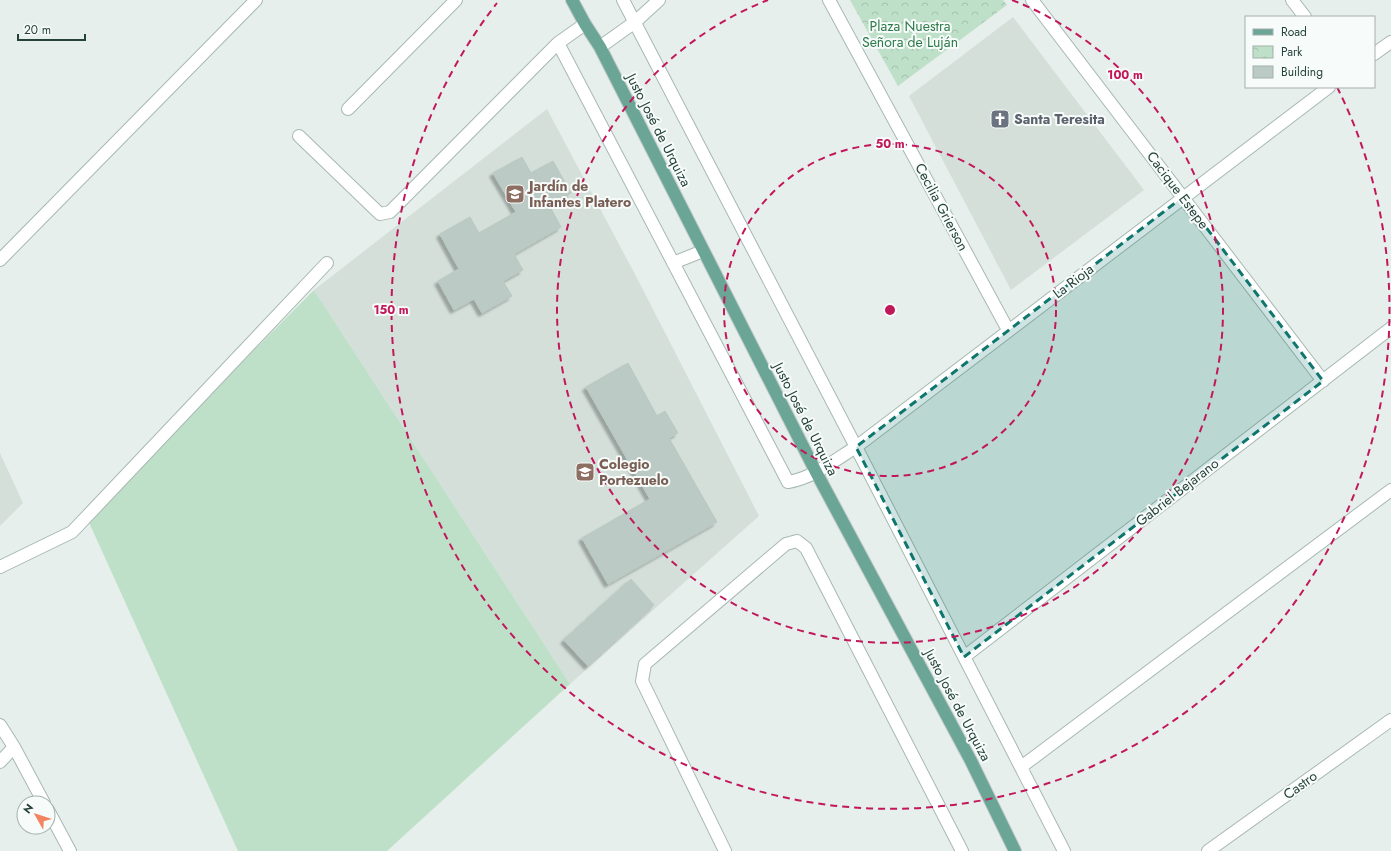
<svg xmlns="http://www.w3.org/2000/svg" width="1391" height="851" viewBox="0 0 1391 851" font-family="Jost,sans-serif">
<defs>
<pattern id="park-crowns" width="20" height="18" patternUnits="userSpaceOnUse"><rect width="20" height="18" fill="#bfe0c8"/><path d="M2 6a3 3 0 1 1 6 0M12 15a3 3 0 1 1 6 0" fill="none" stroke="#a4c1ad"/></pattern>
<filter id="shadow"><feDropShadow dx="-3.5" dy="3.5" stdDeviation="1" flood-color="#0004"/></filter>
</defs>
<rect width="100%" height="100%" fill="#e6efeb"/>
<path fill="#d4dfda" d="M 1013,17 L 1144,190 L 1011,290 L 909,96 Z
M 547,109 L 638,280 L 759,516 L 570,684 L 314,290 Z
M 0,453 L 23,503 L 0,526 Z"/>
<path fill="url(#park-crowns)" d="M 850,0 L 1003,0 L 1007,5 L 898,86 Z"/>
<path fill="#bfe0c8" d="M 314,290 L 570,684 L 387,851 L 238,851 L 87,518 Z"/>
<path fill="#bbcac4" stroke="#b8c9c2" filter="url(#shadow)" d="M 522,157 L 531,173 L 553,161 L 571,193 L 549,205 L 561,227 L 514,254 L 523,270 L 503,281 L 512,296 L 482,313 L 474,299 L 454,310 L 438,281 L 459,269 L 440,234 L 470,217 L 479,233 L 516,212 L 493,173 Z
M 628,363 L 657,416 L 665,411 L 678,433 L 669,438 L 717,522 L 608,584 L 582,538 L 650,499 L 586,387 Z
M 631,579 L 654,605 L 588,666 L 564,640 Z"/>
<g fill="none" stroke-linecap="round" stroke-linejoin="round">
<g stroke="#a8b8b2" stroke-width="14">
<path id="minor" d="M 623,0 L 856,447 L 1064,851
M 829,0 L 1008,330
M 1032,0 L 1323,381
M 1292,0 L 1305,17
M 558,43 L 788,482 C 813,478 835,460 856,447 L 1329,87
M 600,47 L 635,22 L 659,0
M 1374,54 L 1391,42
M 348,109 L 456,0
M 299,136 L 380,214 L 390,212 L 558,43 L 585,24
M 0,260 L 256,0
M 673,263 L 703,251
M 0,567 L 72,532 L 327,263
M 964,657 L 1391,328
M 0,725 L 14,747 L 44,803
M 0,762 L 14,747
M 1021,767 L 1391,490
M 48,810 L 70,851
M 725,851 L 642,681 L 645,664 L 786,544 L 797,541 L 806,548 L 962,851
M 1208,851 L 1391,720"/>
</g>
<g stroke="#c2cac8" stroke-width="14">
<path id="major" d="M 572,0 L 585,24 L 600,47 L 816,472 L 971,761 L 1015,851"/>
</g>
<use href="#minor" stroke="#fff" stroke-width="12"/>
<use href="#major" stroke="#6aa596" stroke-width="12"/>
</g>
<path fill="#0f766e" fill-opacity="0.2" stroke="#0f766e" stroke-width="3" stroke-dasharray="8 5" stroke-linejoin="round" d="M 1183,197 L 1323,381 L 964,657 L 856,447 Z"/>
<g fill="none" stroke="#c2185b" stroke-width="2" stroke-dasharray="7 5">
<circle cx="890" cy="310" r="166"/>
<path d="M1012 0A333 333 0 1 1 768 0"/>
<path d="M1337 87A499 499 0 1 1 497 3"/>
</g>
<defs>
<g id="church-square" transform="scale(1)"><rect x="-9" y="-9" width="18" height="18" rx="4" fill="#6b7280" stroke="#f7fbf9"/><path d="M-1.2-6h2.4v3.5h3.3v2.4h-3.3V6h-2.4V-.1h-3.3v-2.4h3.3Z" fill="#fff"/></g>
<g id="school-square" transform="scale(1)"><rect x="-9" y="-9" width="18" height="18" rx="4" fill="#8d6e63" stroke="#f7fbf9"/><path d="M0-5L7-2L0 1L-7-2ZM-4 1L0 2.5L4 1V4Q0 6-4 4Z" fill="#fff"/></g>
</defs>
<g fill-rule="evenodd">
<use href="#church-square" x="1000" y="119"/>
<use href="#school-square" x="515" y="194"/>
<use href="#school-square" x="585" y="472"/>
</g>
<g text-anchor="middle" stroke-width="4" stroke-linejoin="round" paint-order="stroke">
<g font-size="14" fill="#2d7a4b" stroke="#f7fbf9">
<text x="910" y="31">Plaza Nuestra<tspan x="910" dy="16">Señora de Luján</tspan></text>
</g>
<g font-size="14" font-weight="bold" fill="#5b616d" stroke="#f7fbf9" text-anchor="start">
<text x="1014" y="124">Santa Teresita</text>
</g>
<g font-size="14" fill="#24423a" stroke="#f7fbf9">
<text transform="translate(659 130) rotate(63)" y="5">Justo José de Urquiza</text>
<text transform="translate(1178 190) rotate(53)" y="5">Cacique Estepe</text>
<text transform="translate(942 207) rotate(62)" y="5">Cecilia Grierson</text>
<text transform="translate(1073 281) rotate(-37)" y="5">La Rioja</text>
<text transform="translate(806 419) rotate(63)" y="5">Justo José de Urquiza</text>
<text transform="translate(1177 492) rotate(-38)" y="5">Gabriel Bejarano</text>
<text transform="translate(958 705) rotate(62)" y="5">Justo José de Urquiza</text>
<text transform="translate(1300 785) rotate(-36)" y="5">Castro</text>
</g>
<g font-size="14" font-weight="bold" fill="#785e54" stroke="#f7fbf9" text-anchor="start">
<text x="529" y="191">Jardín de<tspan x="529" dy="16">Infantes Platero</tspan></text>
<text x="599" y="469">Colegio<tspan x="599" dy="16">Portezuelo</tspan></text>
</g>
</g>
<circle cx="890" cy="310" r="6" fill="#c2185b" stroke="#f7fbf9" stroke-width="2"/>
<g font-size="12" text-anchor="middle" font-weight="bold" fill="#c2185b" stroke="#f7fbf9" stroke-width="4" stroke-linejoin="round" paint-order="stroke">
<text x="1125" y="79">100 m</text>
<text x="890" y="148">50 m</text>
<text x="391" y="314">150 m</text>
</g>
<rect x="1245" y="16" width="130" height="72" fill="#f7fbf9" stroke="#a3b1ad"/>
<rect x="1253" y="29" width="20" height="6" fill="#6aa596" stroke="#a3b1ad"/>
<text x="1281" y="36" font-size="12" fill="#24423a">Road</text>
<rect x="1253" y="46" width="20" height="12" fill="url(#park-crowns)" stroke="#a3b1ad"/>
<text x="1281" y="56" font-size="12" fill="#24423a">Park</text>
<rect x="1253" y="66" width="20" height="12" fill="#bbcac4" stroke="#a3b1ad"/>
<text x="1281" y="76" font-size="12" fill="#24423a">Building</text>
<g transform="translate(36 815) rotate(309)"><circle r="19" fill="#f7fbf9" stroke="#a3b1ad"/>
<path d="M0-3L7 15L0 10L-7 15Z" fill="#f4845f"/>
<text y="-6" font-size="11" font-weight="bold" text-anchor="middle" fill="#24423a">N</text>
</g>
<path d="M18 34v6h67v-6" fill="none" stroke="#24423a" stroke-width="2"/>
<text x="24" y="34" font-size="12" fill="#24423a" stroke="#f7fbf9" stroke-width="3" paint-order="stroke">20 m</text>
</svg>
